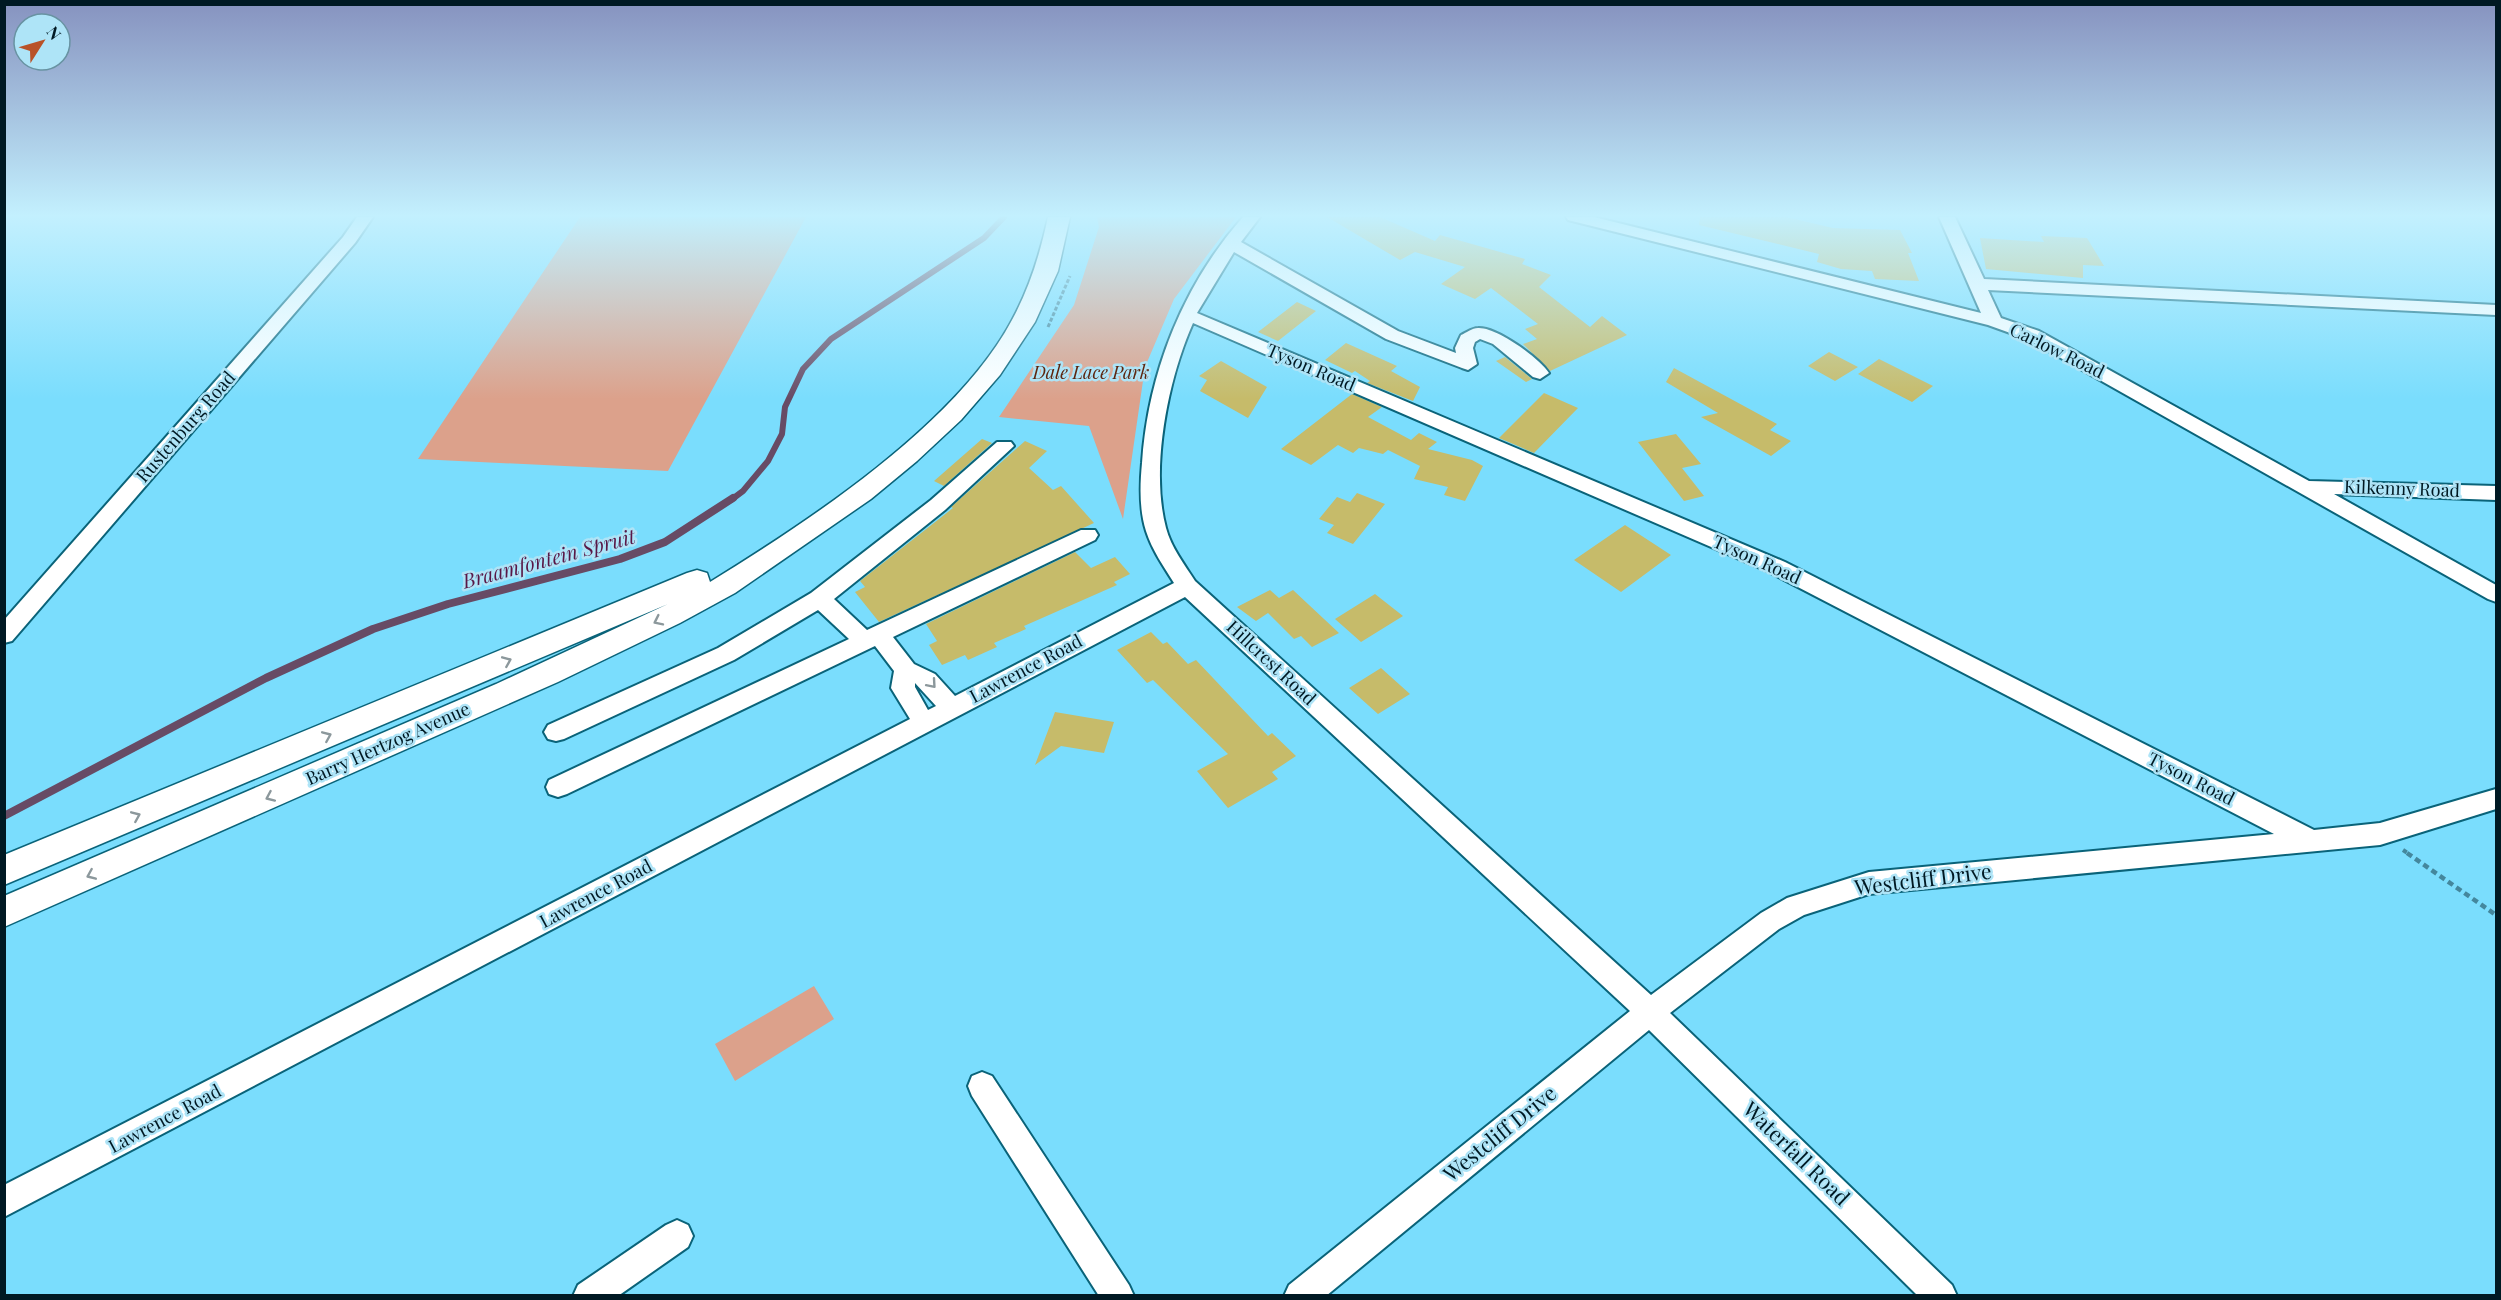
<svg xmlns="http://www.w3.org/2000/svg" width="2501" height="1300" viewBox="0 0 2501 1300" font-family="'Playfair Display',serif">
<rect width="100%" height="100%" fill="#7addfd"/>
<path fill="#dca18b" d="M 580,217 L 806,217 L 668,471 L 418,459 Z
M 1097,217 L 1236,217 L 1174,299 L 1145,367 L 1123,519 L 1089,426 L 999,417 L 1074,305 L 1099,227 Z
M 814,986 L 834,1019 L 735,1081 L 715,1044 Z"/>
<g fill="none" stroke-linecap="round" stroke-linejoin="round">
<path stroke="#674b65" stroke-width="6" d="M 731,500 L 743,491 L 768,461 L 782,434 L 785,407 L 803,369 L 831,339 L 984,238 L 1004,217"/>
<path stroke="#674b65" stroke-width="8" d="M 4,816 L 266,678 L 373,629 L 448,604 L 620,559 L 665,542 L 733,498"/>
</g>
<path fill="#c6bb6a" d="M 1327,217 L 1380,217 L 1435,241 L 1440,235 L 1525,259 L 1522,264 L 1551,275 L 1539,287 L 1590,327 L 1602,316 L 1627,335 L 1550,371 L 1523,344 L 1537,339 L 1525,329 L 1538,324 L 1491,288 L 1475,299 L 1441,284 L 1465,267 L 1415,252 L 1400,260 Z
M 1700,217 L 1786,217 L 1833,228 L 1900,230 L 1912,253 L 1908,253 L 1919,281 L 1875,279 L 1872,271 L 1841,269 L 1817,262 L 1819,254 L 1699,225 Z
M 2041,236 L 2087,238 L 2104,266 L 2083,265 L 2083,278 L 1986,269 L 1980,238 L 2044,242 Z
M 1297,302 L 1316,311 L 1278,341 L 1258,332 Z
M 1346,343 L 1397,366 L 1391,371 L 1420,387 L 1413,401 L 1367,383 L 1370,381 L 1355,371 L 1352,373 L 1325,360 Z
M 1829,352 L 1858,367 L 1835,381 L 1808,366 Z
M 1505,357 L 1532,379 L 1526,382 L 1496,361 Z
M 1879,359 L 1933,386 L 1912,402 L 1858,374 Z
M 1221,361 L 1267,387 L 1248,418 L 1200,391 L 1207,380 L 1199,376 Z
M 1674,368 L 1777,424 L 1770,430 L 1791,441 L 1771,456 L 1701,417 L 1718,413 L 1666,382 Z
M 1544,393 L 1578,408 L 1534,453 L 1499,438 Z
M 1352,394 L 1382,407 L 1368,417 L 1411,440 L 1419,433 L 1437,442 L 1428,449 L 1472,460 L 1483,466 L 1465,501 L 1444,495 L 1448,487 L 1414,479 L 1420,466 L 1388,450 L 1383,454 L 1359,448 L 1353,453 L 1338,445 L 1311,465 L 1281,449 Z
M 1676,434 L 1701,464 L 1682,468 L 1704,496 L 1684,501 L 1638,442 Z
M 982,439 L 992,443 L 944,486 L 934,481 Z
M 1025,441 L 1047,451 L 1029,468 L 1053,490 L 1061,486 L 1094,523 L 879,622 L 855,592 L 865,587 L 860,581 L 953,508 L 951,507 Z
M 1357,493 L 1385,504 L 1353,544 L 1327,533 L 1334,525 L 1319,519 L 1337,497 L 1350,502 Z
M 1625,525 L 1671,555 L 1621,592 L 1574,560 Z
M 1075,552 L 1091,568 L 1115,557 L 1130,574 L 1114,582 L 1117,585 L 1024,626 L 1026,629 L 994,643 L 997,647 L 968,660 L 965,655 L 942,665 L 929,645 L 937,641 L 926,624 Z
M 1270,590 L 1279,598 L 1293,590 L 1339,633 L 1312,647 L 1301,636 L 1294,639 L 1268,613 L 1256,621 L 1237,607 Z
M 1375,594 L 1403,616 L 1361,642 L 1335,619 Z
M 1151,632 L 1163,644 L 1167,642 L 1188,664 L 1196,660 L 1268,736 L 1272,733 L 1296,756 L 1272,772 L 1278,779 L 1228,808 L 1197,771 L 1228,754 L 1153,680 L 1147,683 L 1117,650 Z
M 1381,668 L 1410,694 L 1378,714 L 1349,688 Z
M 1055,712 L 1114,722 L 1104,753 L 1061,746 L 1035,765 Z"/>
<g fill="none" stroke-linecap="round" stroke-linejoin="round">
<g stroke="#0a6379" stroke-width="4">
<path id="minor" d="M 357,217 L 373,217 L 355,243 L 12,641 L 4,643 L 4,620 L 343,237 Z
M 1243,217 L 1260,217 L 1241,242 L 1398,331 L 1456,353 L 1455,348 L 1461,335 C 1466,333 1472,328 1478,328 C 1497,327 1539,358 1549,373 L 1540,379 L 1533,377 L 1493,344 L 1480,339 L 1475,342 L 1473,348 L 1477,364 L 1468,370 L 1462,368 L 1386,339 L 1234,252 L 1197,313 L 1785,562 L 2314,830 L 2380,823 L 2496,789 L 2496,809 L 2380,845 L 1869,894 L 1804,915 L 1779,929 L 1670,1013 L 1952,1285 L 1957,1296 L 1918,1296 L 1649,1030 L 1326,1296 L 1284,1296 L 1289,1285 L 1630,1011 L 1185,597 L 4,1217 L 4,1185 L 910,719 L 891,688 L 894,671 L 875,646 L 567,794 L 558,797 L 549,794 L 546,787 L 549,780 L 849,639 L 818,610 L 734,660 L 564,739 L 556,741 L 548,739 L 544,732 L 548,725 L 718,648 L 811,593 L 931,500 L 997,442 L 1011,442 L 1014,446 L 945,510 L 834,599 L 867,630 L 1081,530 L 1095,530 L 1098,535 L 1095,540 L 893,637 L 914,664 L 935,674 L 955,696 L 1174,583 C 1164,567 1152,550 1146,531 C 1139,509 1140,485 1142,463 C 1148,373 1183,285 1243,217 ZM 1193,323 L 1769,572 L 2274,834 L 1869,872 L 1787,898 L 1761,913 L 1651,995 L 1195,581 C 1184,564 1171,547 1166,528 C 1150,468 1168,379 1193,323 ZM 915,683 L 936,706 L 928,710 L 915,687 Z
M 1566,217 L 1594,217 L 1981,313 L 1939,217 L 1955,217 L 1984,279 L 2496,305 L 2496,315 L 1988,290 L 2001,318 L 2039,331 L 2309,481 L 2496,486 L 2496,500 L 2334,494 L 2496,585 L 2496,602 L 2488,599 L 2027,339 L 1988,325 L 1568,220 Z
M 982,1072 L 992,1076 L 1129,1285 L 1134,1296 L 1099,1296 L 972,1096 L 968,1086 L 972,1076 Z
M 677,1220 L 688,1225 L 693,1236 L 688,1247 L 618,1296 L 573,1296 L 578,1285 L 666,1225 Z"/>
</g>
<g stroke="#0a6379" stroke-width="3">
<path id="major" d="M 1048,217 L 1070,217 L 1058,271 L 1035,322 L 1000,375 L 961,420 L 917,461 L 871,499 L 735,593 L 680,623 L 558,682 L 4,927 L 4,896 L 496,684 L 668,604 L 4,885 L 4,855 L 687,573 L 697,570 L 707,573 L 710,582 C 809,521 957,424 1012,320 C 1030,287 1040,254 1048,217 Z"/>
</g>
<path stroke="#44879d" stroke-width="3" stroke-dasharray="4 2" stroke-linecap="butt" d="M 1048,327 L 1070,276"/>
<path stroke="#44879d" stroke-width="4" stroke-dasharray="4.5 3" stroke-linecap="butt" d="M 2403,850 L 2409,854"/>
<path stroke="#44879d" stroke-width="4.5" stroke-dasharray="6 4" stroke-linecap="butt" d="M 2407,853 L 2496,915"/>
<use href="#minor" fill="#fff" fill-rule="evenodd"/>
<use href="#major" fill="#fff" fill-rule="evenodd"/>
</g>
<defs><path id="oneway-chevron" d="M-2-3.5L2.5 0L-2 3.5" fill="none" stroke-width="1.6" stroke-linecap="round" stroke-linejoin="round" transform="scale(1.5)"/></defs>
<g stroke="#8c989c">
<use href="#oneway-chevron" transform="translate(658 621) rotate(154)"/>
<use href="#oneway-chevron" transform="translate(507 661) rotate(-23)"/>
<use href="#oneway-chevron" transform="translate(932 684) rotate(49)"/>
<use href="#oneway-chevron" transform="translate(327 736) rotate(-23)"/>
<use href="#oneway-chevron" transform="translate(270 797) rotate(156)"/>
<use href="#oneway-chevron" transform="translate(136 816) rotate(-23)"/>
<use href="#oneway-chevron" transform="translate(91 875) rotate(157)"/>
</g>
<linearGradient id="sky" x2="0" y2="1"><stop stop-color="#8692bf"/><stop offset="0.54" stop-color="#c3f0fe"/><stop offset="1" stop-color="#c3f0fe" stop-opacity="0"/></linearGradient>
<rect width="2501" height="399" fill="url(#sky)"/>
<g text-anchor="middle" stroke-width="5" stroke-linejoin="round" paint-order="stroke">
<g font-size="18" fill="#001923" stroke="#aee4f7">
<text transform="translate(2057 351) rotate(26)" y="6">Carlow Road</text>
<text transform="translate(1311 368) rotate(23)" y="6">Tyson Road</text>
<text transform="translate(186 427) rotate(-49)" y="6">Rustenburg Road</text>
<text transform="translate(2402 489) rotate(2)" y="6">Kilkenny Road</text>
<text transform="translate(1757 560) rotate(24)" y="6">Tyson Road</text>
<text transform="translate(1271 663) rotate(43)" y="6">Hillcrest Road</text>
<text transform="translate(1026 669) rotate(-28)" y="6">Lawrence Road</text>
<text transform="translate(388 744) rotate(-24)" y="6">Barry Hertzog Avenue</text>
<text transform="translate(2191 779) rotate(27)" y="6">Tyson Road</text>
<text transform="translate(596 894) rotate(-28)" y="6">Lawrence Road</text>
<text transform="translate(165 1119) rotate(-28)" y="6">Lawrence Road</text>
</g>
<g font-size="18" font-style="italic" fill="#5d250e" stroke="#aee4f7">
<text x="1091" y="379">Dale Lace Park</text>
</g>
<g font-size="20" font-style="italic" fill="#581746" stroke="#aee4f7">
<text transform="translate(549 559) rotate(-15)" y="7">Braamfontein Spruit</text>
</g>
<g font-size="21" fill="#001923" stroke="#aee4f7">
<text transform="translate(1923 880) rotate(-7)" y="7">Westcliff Drive</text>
<text transform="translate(1500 1134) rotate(-39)" y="7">Westcliff Drive</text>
<text transform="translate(1796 1154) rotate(44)" y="7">Waterfall Road</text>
</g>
</g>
<rect width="2501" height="1300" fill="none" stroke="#001923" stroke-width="12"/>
<g transform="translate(42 42) rotate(53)"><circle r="28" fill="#aee4f7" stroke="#6893a2" stroke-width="1.5"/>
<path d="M0-4.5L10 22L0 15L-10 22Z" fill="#b95228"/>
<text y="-9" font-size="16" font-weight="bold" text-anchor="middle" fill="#001923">N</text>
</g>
</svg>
